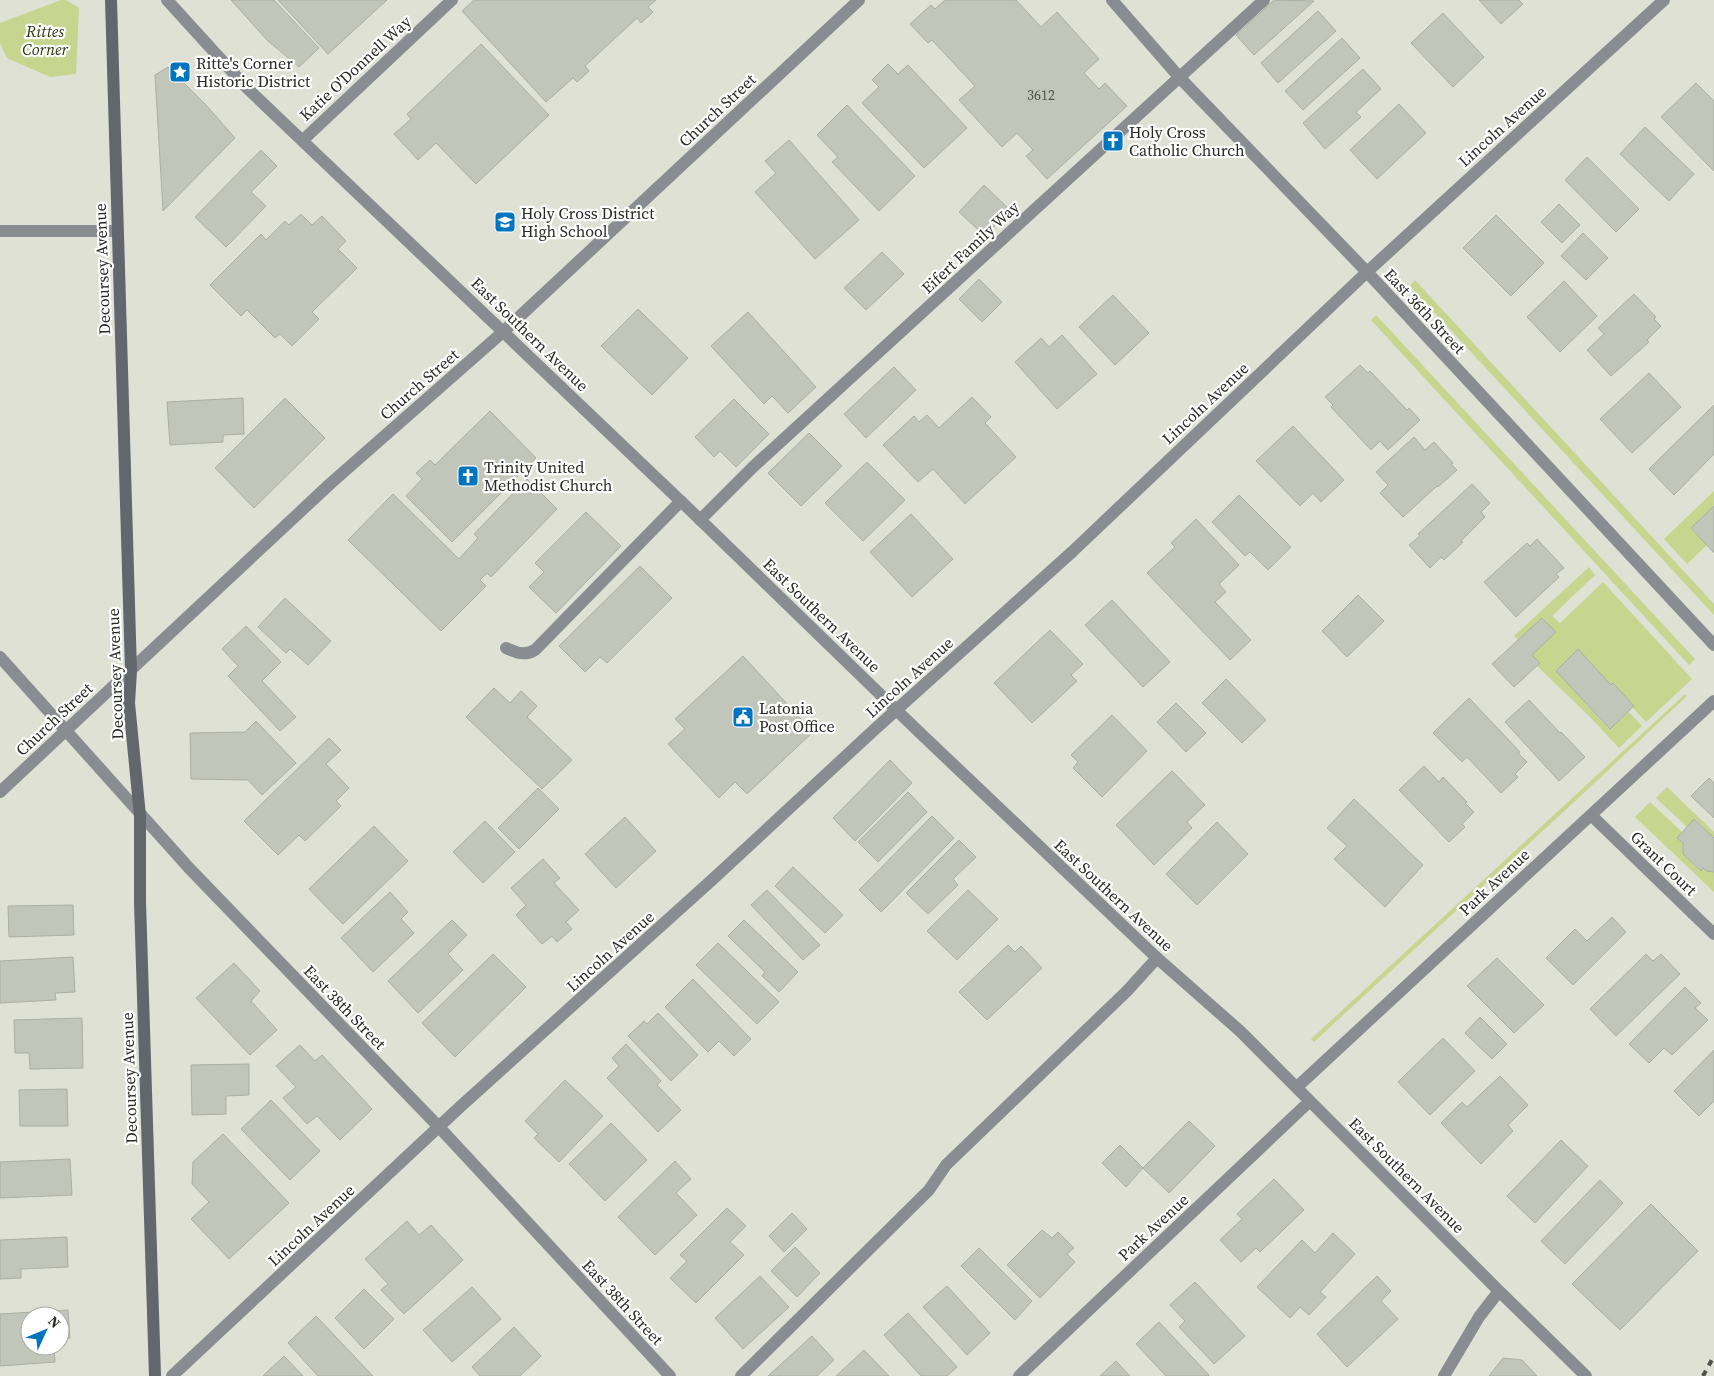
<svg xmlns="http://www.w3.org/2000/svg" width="1714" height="1376" viewBox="0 0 1714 1376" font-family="'Source Serif 4',serif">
<rect width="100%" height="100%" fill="#dee1d4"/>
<path fill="#c7d58f" d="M 61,0 L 66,0 L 79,8 L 76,74 L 50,77 L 7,58 L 0,43 L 0,23 Z
M 1415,280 L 1714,604 L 1714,615 L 1410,286 Z
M 1376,315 L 1695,659 L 1689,665 L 1371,320 Z
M 1714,491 L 1714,506 L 1691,528 L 1707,545 L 1687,564 L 1664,539 Z
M 1589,567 L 1595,575 L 1552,616 L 1560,623 L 1603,582 L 1692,679 L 1646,722 L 1633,708 L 1634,706 L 1613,683 L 1611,685 L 1578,650 L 1556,671 L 1609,729 L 1629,712 L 1642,726 L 1619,748 L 1588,715 L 1537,666 L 1539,663 L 1532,655 L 1556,632 L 1543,618 L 1518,640 L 1514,636 Z
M 1685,694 L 1687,696 L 1586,791 L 1314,1042 L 1311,1039 Z
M 1667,787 L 1714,832 L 1714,838 L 1695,819 L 1687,827 L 1656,798 Z
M 1650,802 L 1682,832 L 1678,838 L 1683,843 L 1683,854 L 1700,871 L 1703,868 L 1707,871 L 1714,872 L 1714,892 L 1635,817 Z"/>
<path fill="#c2c5b9" stroke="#abaea2" d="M 231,0 L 274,0 L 319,48 L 299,67 L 267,40 Z
M 278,0 L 387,0 L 328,54 Z
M 474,0 L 656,0 L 648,7 L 653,12 L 641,23 L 637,18 L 585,66 L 589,71 L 577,82 L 573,78 L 546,102 L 462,11 Z
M 945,0 L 1016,0 L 1041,27 L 1057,12 L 1099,59 L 1084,73 L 1099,89 L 1105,83 L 1127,106 L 1047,179 L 1026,156 L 1033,150 L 1017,133 L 1002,147 L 959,100 L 975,86 L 932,40 L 928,43 L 910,24 L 931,5 L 935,9 Z
M 1274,0 L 1314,1 L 1254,55 L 1236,35 Z
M 1479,0 L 1519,0 L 1523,4 L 1501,24 Z
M 1318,11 L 1336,31 L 1278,83 L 1261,63 Z
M 1443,13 L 1484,57 L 1453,87 L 1411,43 Z
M 1342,38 L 1360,58 L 1303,110 L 1285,91 Z
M 481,44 L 549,115 L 476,184 L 436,143 L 418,160 L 394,134 L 411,119 L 407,114 Z
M 888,64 L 898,74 L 908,65 L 967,128 L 924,168 L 862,103 L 879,87 L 872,80 Z
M 168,67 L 206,105 L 235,138 L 163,211 L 155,75 Z
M 1363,69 L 1381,89 L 1356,112 L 1361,117 L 1325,149 L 1303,123 Z
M 1696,83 L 1714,101 L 1714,171 L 1661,117 Z
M 1399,104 L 1426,133 L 1377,179 L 1350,150 Z
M 847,105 L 915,176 L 879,211 L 832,162 L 838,157 L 817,135 Z
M 1645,127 L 1694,174 L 1669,201 L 1620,154 Z
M 789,140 L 859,220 L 815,259 L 755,192 L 776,173 L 765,161 Z
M 261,150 L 277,166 L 251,192 L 266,206 L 226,247 L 195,217 Z
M 1587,157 L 1639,209 L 1616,232 L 1565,180 Z
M 984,185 L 1010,210 L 985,236 L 959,212 Z
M 1559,204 L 1580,225 L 1562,243 L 1541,222 Z
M 301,214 L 312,225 L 322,216 L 346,241 L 338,249 L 357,268 L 312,312 L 319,319 L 292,346 L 280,334 L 275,338 L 247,310 L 241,316 L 210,285 L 261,234 L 266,240 L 285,221 L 289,225 Z
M 1496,215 L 1544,263 L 1511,296 L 1463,248 Z
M 1583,233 L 1608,258 L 1586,280 L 1561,256 Z
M 882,252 L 904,274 L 866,310 L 844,288 Z
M 979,279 L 1002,302 L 982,322 L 959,299 Z
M 1564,281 L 1597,316 L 1560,352 L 1527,317 Z
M 1634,294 L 1656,317 L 1654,319 L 1661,326 L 1647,340 L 1649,342 L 1611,376 L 1587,350 L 1604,334 L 1598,328 Z
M 1113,295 L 1149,333 L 1115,365 L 1079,327 Z
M 638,309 L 688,358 L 652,395 L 601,346 Z
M 748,312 L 816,387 L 788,413 L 772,396 L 764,404 L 711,346 Z
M 1062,335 L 1097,374 L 1057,409 L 1015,362 L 1041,338 L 1049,347 Z
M 1360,365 L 1368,373 L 1370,371 L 1407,410 L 1409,408 L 1420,420 L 1388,450 L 1380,441 L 1371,450 L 1331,407 L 1333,405 L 1325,397 Z
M 894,367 L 916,390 L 866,438 L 844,414 Z
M 1649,373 L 1681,407 L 1632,453 L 1600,419 Z
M 972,397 L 991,417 L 985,423 L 1016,457 L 965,504 L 933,469 L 918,482 L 883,445 L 914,416 L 919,422 L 927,415 L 939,428 Z
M 243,398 L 244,434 L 223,435 L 223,442 L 170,445 L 167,402 Z
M 285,398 L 325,438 L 254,508 L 215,468 Z
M 734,399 L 769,434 L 736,467 L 720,451 L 714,457 L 695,437 Z
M 1714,405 L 1714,454 L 1674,495 L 1649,469 Z
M 490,411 L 536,458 L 452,542 L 406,496 L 422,479 L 416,473 L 430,460 L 435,465 Z
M 1293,426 L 1344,480 L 1321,502 L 1313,493 L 1300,506 L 1256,461 Z
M 809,433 L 842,466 L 801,506 L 768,473 Z
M 1414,437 L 1425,450 L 1434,442 L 1453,463 L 1451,464 L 1457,470 L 1438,487 L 1437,486 L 1403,517 L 1380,493 L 1388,485 L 1376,472 Z
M 867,462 L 905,500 L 863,541 L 825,503 Z
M 527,479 L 557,509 L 491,577 L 487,573 L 480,580 L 486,586 L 441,631 L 348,540 L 393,494 L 459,559 L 478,538 L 474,534 Z
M 1472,484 L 1490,503 L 1481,512 L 1485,517 L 1461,541 L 1463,542 L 1444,560 L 1441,557 L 1430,568 L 1409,545 L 1420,536 L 1418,534 Z
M 1239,495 L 1291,547 L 1268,570 L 1250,552 L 1245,556 L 1212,522 Z
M 1714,506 L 1714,553 L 1691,528 Z
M 586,512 L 621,546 L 556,613 L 529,587 L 544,572 L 535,563 Z
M 911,514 L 953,559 L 912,597 L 870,552 Z
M 1196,519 L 1239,565 L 1219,584 L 1226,592 L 1215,602 L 1251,640 L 1230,660 L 1147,573 L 1175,547 L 1171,543 Z
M 1537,539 L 1564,568 L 1556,574 L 1559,577 L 1516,617 L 1484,582 L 1527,543 L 1530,546 Z
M 640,566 L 672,598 L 607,663 L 600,657 L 585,672 L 559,646 Z
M 1358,595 L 1384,621 L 1347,657 L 1322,631 Z
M 285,598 L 331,641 L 308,665 L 290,649 L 286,653 L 258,627 Z
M 1112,600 L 1170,662 L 1143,687 L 1085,625 Z
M 1542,618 L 1556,632 L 1532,655 L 1540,663 L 1514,687 L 1492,664 Z
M 246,626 L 281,662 L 262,681 L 296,717 L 280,731 L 228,676 L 238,666 L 222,649 Z
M 1050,630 L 1083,664 L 1071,675 L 1077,681 L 1032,723 L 994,683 Z
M 1578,649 L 1611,685 L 1613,683 L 1634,706 L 1610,729 L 1556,671 Z
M 743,656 L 813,732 L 747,794 L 735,782 L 719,798 L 668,744 L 685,729 L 675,719 Z
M 1226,679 L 1266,720 L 1242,743 L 1202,703 Z
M 494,688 L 510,703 L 521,691 L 537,706 L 527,717 L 572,760 L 542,789 L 466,717 Z
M 1469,698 L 1520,752 L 1518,753 L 1527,762 L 1515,774 L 1518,777 L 1501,793 L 1467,757 L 1462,762 L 1433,733 Z
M 1529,700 L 1560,733 L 1561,732 L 1585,757 L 1559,781 L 1505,722 Z
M 1176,703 L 1206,733 L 1186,752 L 1157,722 Z
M 1112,715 L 1147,751 L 1102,797 L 1073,768 L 1078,762 L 1071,755 Z
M 256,721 L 296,763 L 262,795 L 248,780 L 191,779 L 190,733 L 245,732 Z
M 329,738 L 341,750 L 326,764 L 349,788 L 336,801 L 341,806 L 305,841 L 299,835 L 278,855 L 244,821 Z
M 890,760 L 912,783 L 855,841 L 833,818 Z
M 1424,766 L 1439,782 L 1443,777 L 1467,802 L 1465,803 L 1474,812 L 1462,824 L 1465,827 L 1449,842 L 1399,790 Z
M 1172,771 L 1205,805 L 1187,822 L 1192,828 L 1154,865 L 1116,825 Z
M 1709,778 L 1714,783 L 1714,818 L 1691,796 Z
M 538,788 L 559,809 L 519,849 L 498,828 Z
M 908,792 L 927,812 L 878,862 L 858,842 Z
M 1354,799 L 1423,865 L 1385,907 L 1334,859 L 1347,846 L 1327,828 Z
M 932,816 L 954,838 L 881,912 L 859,890 Z
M 625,817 L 656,851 L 616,888 L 585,854 Z
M 1694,819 L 1714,838 L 1714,872 L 1707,871 L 1703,868 L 1701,871 L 1683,854 L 1683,843 L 1677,838 Z
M 485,821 L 515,852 L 483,883 L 453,852 Z
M 1217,822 L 1248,854 L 1197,905 L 1166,874 Z
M 374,826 L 408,861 L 343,924 L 309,889 Z
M 959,840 L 976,857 L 953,879 L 958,885 L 928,914 L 906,893 Z
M 543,859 L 560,878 L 554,883 L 579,910 L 566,922 L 572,929 L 557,942 L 552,936 L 542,944 L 516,915 L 526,905 L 511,888 Z
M 793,867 L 843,915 L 825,933 L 775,886 Z
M 767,890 L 820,945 L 803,960 L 751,905 Z
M 968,890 L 998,919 L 957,960 L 927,931 Z
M 390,892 L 408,912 L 401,919 L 414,933 L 373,972 L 341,938 Z
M 73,905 L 74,935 L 9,937 L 8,906 Z
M 1612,917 L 1626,932 L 1573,985 L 1546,958 L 1575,929 L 1587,941 Z
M 452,920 L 467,935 L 448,954 L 463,970 L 418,1013 L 388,981 Z
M 744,920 L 798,972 L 779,992 L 762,976 L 765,972 L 728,936 Z
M 718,943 L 779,1002 L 757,1024 L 696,965 Z
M 1008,945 L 1015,952 L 1021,946 L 1042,968 L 987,1020 L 959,992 Z
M 493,954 L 526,987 L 455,1057 L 422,1023 Z
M 1646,954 L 1653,961 L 1661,954 L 1680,974 L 1616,1036 L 1590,1009 Z
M 73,957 L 75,992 L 55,993 L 56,1000 L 0,1003 L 0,961 Z
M 1497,958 L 1544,1005 L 1514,1033 L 1467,986 Z
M 234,963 L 260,991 L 251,1001 L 277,1030 L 250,1055 L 196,998 Z
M 693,979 L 751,1039 L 734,1056 L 719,1041 L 708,1052 L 665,1007 Z
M 1685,987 L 1701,1003 L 1695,1008 L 1708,1020 L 1672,1055 L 1664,1048 L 1649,1063 L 1629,1044 Z
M 658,1013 L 698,1055 L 671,1081 L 628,1036 L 644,1021 L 647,1024 Z
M 1480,1017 L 1507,1044 L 1492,1059 L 1465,1033 Z
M 82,1018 L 83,1068 L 30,1069 L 29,1053 L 15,1053 L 14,1020 Z
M 1443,1038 L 1475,1071 L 1430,1115 L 1398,1082 Z
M 626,1044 L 661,1081 L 657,1085 L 681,1110 L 658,1132 L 607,1078 L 619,1066 L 612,1058 Z
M 300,1045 L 315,1061 L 322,1055 L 372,1109 L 340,1140 L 317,1116 L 307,1124 L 283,1098 L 296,1087 L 276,1066 Z
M 1714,1050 L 1714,1101 L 1699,1116 L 1674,1091 Z
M 249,1064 L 249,1095 L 226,1096 L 226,1114 L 192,1115 L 191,1065 Z
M 1500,1076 L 1528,1105 L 1508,1125 L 1513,1131 L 1481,1164 L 1441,1123 L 1462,1102 L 1467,1107 Z
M 565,1080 L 603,1116 L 559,1162 L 534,1138 L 538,1134 L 525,1121 Z
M 67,1089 L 68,1126 L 20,1126 L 19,1090 Z
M 271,1100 L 320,1151 L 290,1180 L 241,1129 Z
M 1189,1121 L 1215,1146 L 1169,1193 L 1143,1168 Z
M 611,1123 L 647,1160 L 605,1201 L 569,1164 Z
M 223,1134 L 289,1203 L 229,1259 L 191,1219 L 209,1202 L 192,1184 L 193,1162 Z
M 1561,1140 L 1588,1166 L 1535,1223 L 1507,1196 Z
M 1120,1145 L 1143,1168 L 1126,1187 L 1102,1163 Z
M 70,1159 L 72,1195 L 0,1198 L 0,1162 Z
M 675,1161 L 691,1179 L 676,1193 L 697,1215 L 655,1255 L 618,1217 Z
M 1274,1179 L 1304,1210 L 1260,1252 L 1256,1248 L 1241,1262 L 1220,1240 L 1242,1219 L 1237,1214 Z
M 1600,1180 L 1623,1203 L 1565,1264 L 1541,1241 Z
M 1651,1204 L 1698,1251 L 1620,1330 L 1572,1284 Z
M 727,1208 L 746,1226 L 730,1242 L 744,1255 L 696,1303 L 670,1278 L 687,1261 L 680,1255 Z
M 792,1213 L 807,1229 L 784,1252 L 769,1236 Z
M 407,1221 L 419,1235 L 431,1225 L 463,1260 L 404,1314 L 381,1290 L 388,1284 L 365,1259 Z
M 1042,1230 L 1052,1238 L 1058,1232 L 1074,1248 L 1067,1254 L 1075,1262 L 1040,1298 L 1007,1265 Z
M 1333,1233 L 1355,1254 L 1320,1292 L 1326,1297 L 1309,1315 L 1300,1307 L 1290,1318 L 1257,1287 L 1302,1240 L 1315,1253 Z
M 67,1237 L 68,1267 L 21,1269 L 21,1278 L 0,1279 L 0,1240 Z
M 795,1247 L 820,1273 L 797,1297 L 771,1271 Z
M 979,1248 L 1032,1301 L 1015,1320 L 961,1266 Z
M 760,1276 L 789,1307 L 743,1349 L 715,1318 Z
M 1377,1276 L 1391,1291 L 1381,1301 L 1398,1319 L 1347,1367 L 1317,1334 Z
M 1195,1282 L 1245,1336 L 1214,1364 L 1179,1327 L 1185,1321 L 1170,1305 Z
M 947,1286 L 990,1333 L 967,1355 L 923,1307 Z
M 472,1287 L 501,1319 L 452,1362 L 423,1330 Z
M 364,1289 L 394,1319 L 364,1349 L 335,1318 Z
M 68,1310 L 70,1338 L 60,1339 L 60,1316 L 30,1316 L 30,1346 L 54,1346 L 55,1362 L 0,1366 L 0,1314 Z
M 908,1313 L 957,1367 L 947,1376 L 921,1376 L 884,1335 Z
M 316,1316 L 373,1376 L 318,1376 L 288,1343 Z
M 1159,1322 L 1209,1375 L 1208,1376 L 1166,1376 L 1136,1344 Z
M 514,1327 L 541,1356 L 520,1376 L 480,1376 L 472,1367 Z
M 812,1336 L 834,1360 L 817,1376 L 768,1376 Z
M 864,1350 L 889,1376 L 836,1376 Z
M 284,1356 L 303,1376 L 263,1376 Z
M 1503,1358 L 1522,1360 L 1537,1376 L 1489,1376 Z
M 1116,1361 L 1130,1376 L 1100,1376 Z"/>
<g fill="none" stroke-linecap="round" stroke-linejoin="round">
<path stroke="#898d91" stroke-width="12" d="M 303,140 L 452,0
M 0,231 L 117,231
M 700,520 L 753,467 L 1264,0
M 506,648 C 517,653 525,656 535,650 L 681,501
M 741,1376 L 929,1190 L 946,1165 L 1127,991 L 1157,958"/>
<path stroke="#898d91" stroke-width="12" d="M 167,0 L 247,88 L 689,509 L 917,730 L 1157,958 L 1240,1031 L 1499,1291 L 1586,1376
M 1112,0 L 1180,78 L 1367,272 L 1714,645
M 0,657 L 189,868 L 439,1127 L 670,1376
M 0,792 L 331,483 L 504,331 L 859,0
M 1591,815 L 1714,934
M 1297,1087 L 1714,701
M 172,1376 L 461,1106 L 713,879 L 874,730 L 1072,552 L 1367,272 L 1664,0
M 1019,1376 L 1310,1101
M 1444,1376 L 1479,1317 L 1499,1291"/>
<path stroke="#61676c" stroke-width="12" d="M 111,0 L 131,671 L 129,703 L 140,816 L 140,902 L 155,1376"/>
<path stroke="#51524b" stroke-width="4" stroke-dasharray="6 6" stroke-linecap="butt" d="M 1703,1376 L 1714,1356"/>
</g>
<defs>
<g id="sight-square" transform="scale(1.125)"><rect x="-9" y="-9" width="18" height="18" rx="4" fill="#0075bf" stroke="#fff"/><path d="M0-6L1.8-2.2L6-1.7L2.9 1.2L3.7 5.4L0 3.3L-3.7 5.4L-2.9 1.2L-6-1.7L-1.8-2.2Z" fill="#fff"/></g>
<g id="church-square" transform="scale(1.125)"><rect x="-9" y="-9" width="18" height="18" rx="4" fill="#0075bf" stroke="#fff"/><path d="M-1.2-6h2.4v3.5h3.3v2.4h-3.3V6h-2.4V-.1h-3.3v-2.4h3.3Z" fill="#fff"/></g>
<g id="school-square" transform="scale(1.125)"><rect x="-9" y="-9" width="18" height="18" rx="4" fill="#0075bf" stroke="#fff"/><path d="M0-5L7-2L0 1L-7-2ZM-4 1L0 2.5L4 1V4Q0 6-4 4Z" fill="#fff"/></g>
<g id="civic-square" transform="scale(1.125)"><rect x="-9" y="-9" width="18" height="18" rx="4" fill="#0075bf" stroke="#fff"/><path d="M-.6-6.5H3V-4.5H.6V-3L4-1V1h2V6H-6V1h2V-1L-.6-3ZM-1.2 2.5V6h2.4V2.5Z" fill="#fff"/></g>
</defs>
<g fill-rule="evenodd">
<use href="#sight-square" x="180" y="72"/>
<use href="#church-square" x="1113" y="141"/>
<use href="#school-square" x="505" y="222"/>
<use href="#church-square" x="468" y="476"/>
<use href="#civic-square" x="743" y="717"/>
</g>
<g text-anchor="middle" stroke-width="4.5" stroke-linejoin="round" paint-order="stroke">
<g font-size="14" fill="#4f514a">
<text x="1041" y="100">3612</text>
</g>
<g font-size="16" font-style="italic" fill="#2e340c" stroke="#fff">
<text x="45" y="37">Rittes<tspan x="45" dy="18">Corner</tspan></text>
</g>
<g font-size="16" fill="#292a25" stroke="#fff" text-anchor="start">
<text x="196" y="69">Ritte's Corner<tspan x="196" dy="18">Historic District</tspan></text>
<text x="1129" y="138">Holy Cross<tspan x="1129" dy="18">Catholic Church</tspan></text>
<text x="521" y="219">Holy Cross District<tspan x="521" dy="18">High School</tspan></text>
<text x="484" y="473">Trinity United<tspan x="484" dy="18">Methodist Church</tspan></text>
<text x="759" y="714">Latonia<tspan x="759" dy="18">Post Office</tspan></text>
</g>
<g font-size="16" fill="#292a25" stroke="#fff">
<text transform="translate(355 68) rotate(-43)" y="6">Katie O'Donnell Way</text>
<text transform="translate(717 110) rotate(-43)" y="6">Church Street</text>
<text transform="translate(1502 126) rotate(-42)" y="6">Lincoln Avenue</text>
<text transform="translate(970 247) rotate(-43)" y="6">Eifert Family Way</text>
<text transform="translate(102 269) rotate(-92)" y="6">Decoursey Avenue</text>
<text transform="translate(1425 311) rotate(47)" y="6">East 36th Street</text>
<text transform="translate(530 334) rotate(44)" y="6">East Southern Avenue</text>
<text transform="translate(419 384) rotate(-41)" y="6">Church Street</text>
<text transform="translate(1205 403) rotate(-43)" y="6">Lincoln Avenue</text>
<text transform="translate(822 615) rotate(44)" y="6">East Southern Avenue</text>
<text transform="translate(115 674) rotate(-92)" y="6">Decoursey Avenue</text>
<text transform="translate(909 677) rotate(-42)" y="6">Lincoln Avenue</text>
<text transform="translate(54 719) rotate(-43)" y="6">Church Street</text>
<text transform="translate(1664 863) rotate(44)" y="6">Grant Court</text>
<text transform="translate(1494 882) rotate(-43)" y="6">Park Avenue</text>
<text transform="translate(1114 895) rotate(43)" y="6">East Southern Avenue</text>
<text transform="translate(610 951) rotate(-42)" y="6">Lincoln Avenue</text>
<text transform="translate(345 1007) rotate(46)" y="6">East 38th Street</text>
<text transform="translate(129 1078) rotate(-92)" y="6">Decoursey Avenue</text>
<text transform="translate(1407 1175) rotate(45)" y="6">East Southern Avenue</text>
<text transform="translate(311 1225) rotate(-43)" y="6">Lincoln Avenue</text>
<text transform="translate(1153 1227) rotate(-43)" y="6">Park Avenue</text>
<text transform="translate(623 1302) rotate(47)" y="6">East 38th Street</text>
</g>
</g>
<g transform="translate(45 1331) rotate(46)"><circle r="24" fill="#ffffff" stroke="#a9aaa8"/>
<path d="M0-4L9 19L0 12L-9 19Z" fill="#0075bf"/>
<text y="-8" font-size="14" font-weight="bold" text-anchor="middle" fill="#292a25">N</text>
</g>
</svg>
